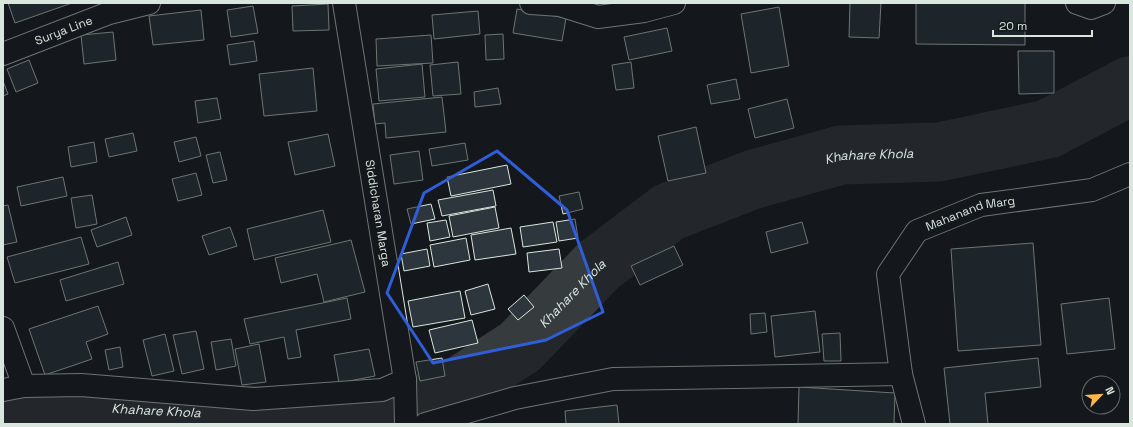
<svg xmlns="http://www.w3.org/2000/svg" width="1133" height="427" viewBox="0 0 1133 427" font-family="'Space Grotesk',sans-serif">
<rect width="100%" height="100%" fill="#14181c"/>
<g fill="none" stroke-linecap="round" stroke-linejoin="round">
<path stroke="#363b3e" stroke-width="59" id="s1" d="M 3,411 L 36,404 L 291,417 L 361,415 L 438,400 L 520,347 L 599,265 L 669,212 L 754,179 L 841,155 L 939,152 L 1048,129 L 1130,86"/>
</g>
<path fill="#2c363c" stroke="#d8e6dc" d="M 8,3 L 72,3 L 15,23 Z
M 850,3 L 881,3 L 879,38 L 849,37 Z
M 916,3 L 1025,3 L 1025,45 L 916,44 Z
M 328,4 L 329,30 L 293,31 L 292,6 Z
M 253,6 L 258,33 L 231,37 L 227,10 Z
M 779,7 L 789,66 L 751,73 L 741,14 Z
M 517,9 L 566,18 L 562,41 L 513,33 Z
M 201,10 L 204,40 L 153,45 L 149,16 Z
M 478,11 L 480,34 L 434,39 L 432,15 Z
M 667,28 L 672,51 L 629,60 L 624,37 Z
M 113,32 L 116,60 L 84,64 L 81,35 Z
M 503,34 L 504,59 L 486,60 L 485,35 Z
M 431,35 L 433,63 L 377,66 L 376,39 Z
M 254,41 L 257,61 L 230,65 L 227,45 Z
M 1018,51 L 1054,51 L 1054,93 L 1019,94 Z
M 29,60 L 38,83 L 16,92 L 7,69 Z
M 458,62 L 461,94 L 433,96 L 430,65 Z
M 631,62 L 634,88 L 616,90 L 612,65 Z
M 422,64 L 425,97 L 379,101 L 376,69 Z
M 313,68 L 317,111 L 264,116 L 259,74 Z
M 736,79 L 740,99 L 711,104 L 707,85 Z
M 3,81 L 8,94 L 3,96 Z
M 498,88 L 501,104 L 475,107 L 474,92 Z
M 442,97 L 446,132 L 386,138 L 385,123 L 375,124 L 373,104 Z
M 217,98 L 221,119 L 198,123 L 195,101 Z
M 787,99 L 794,128 L 755,138 L 748,109 Z
M 696,127 L 706,173 L 668,181 L 658,136 Z
M 133,133 L 137,151 L 109,157 L 105,139 Z
M 328,134 L 335,166 L 295,175 L 288,142 Z
M 196,137 L 201,156 L 179,162 L 174,142 Z
M 94,142 L 97,162 L 71,167 L 68,147 Z
M 465,143 L 468,160 L 432,166 L 429,149 Z
M 419,151 L 423,180 L 394,184 L 390,155 Z
M 220,152 L 227,180 L 213,183 L 206,155 Z
M 507,165 L 511,184 L 451,196 L 447,177 Z
M 196,173 L 202,195 L 178,201 L 172,179 Z
M 63,177 L 67,196 L 21,206 L 17,187 Z
M 493,190 L 496,206 L 442,216 L 438,200 Z
M 579,192 L 583,209 L 563,214 L 559,196 Z
M 92,195 L 97,224 L 76,228 L 71,198 Z
M 431,204 L 435,219 L 411,224 L 407,209 Z
M 8,205 L 17,242 L 3,245 L 3,206 Z
M 495,207 L 499,228 L 453,237 L 449,216 Z
M 323,210 L 331,242 L 254,260 L 247,229 Z
M 126,217 L 132,235 L 97,247 L 91,230 Z
M 575,219 L 578,238 L 559,241 L 556,222 Z
M 446,220 L 450,237 L 430,241 L 427,223 Z
M 553,222 L 557,242 L 523,247 L 520,227 Z
M 802,222 L 808,243 L 771,253 L 766,232 Z
M 230,227 L 237,246 L 209,255 L 202,236 Z
M 511,228 L 516,254 L 475,260 L 471,235 Z
M 81,237 L 89,264 L 15,283 L 7,257 Z
M 466,238 L 470,260 L 434,267 L 430,245 Z
M 351,240 L 365,292 L 324,302 L 317,274 L 281,283 L 275,258 Z
M 1033,243 L 1041,345 L 958,351 L 951,249 Z
M 674,246 L 683,265 L 640,285 L 631,266 Z
M 427,249 L 430,266 L 404,271 L 401,254 Z
M 559,249 L 562,268 L 529,272 L 527,253 Z
M 118,262 L 124,284 L 66,301 L 60,280 Z
M 488,284 L 495,309 L 471,315 L 465,291 Z
M 460,291 L 465,318 L 413,327 L 408,301 Z
M 524,295 L 534,307 L 518,320 L 508,309 Z
M 347,298 L 351,319 L 296,330 L 301,357 L 288,359 L 284,337 L 250,344 L 244,319 Z
M 1109,298 L 1115,349 L 1067,354 L 1061,304 Z
M 98,306 L 108,334 L 86,342 L 92,359 L 45,375 L 29,329 Z
M 815,311 L 820,352 L 775,357 L 771,316 Z
M 765,313 L 767,332 L 751,334 L 750,314 Z
M 472,320 L 478,343 L 435,353 L 429,330 Z
M 196,331 L 204,369 L 182,374 L 173,335 Z
M 840,333 L 841,361 L 824,361 L 822,334 Z
M 165,334 L 174,371 L 152,376 L 143,340 Z
M 231,339 L 236,366 L 216,370 L 211,342 Z
M 259,344 L 266,382 L 242,385 L 235,349 Z
M 120,347 L 123,367 L 109,370 L 105,350 Z
M 369,349 L 375,376 L 339,383 L 334,355 Z
M 442,358 L 445,376 L 420,381 L 416,362 Z
M 1038,358 L 1041,387 L 985,393 L 988,424 L 950,424 L 944,368 Z
M 799,387 L 895,393 L 894,423 L 904,424 L 798,424 Z
M 617,405 L 619,424 L 566,424 L 565,411 Z"/>
<g fill="none" stroke-linecap="round" stroke-linejoin="round">
<g stroke="#d8e6dc" stroke-width="24">
<g id="minor">
<path id="s2" d="M 344,3 L 405,380 L 406,424"/>
<path d="M 531,3 L 560,5 L 598,17 L 644,11 L 674,3"/>
<path d="M 1077,3 L 1091,8 L 1104,3"/>
<path id="s3" d="M 3,54 L 109,13 L 149,3"/>
<path d="M 3,328 L 24,386"/>
<path d="M 3,390 L 24,386 L 81,385 L 253,399 L 382,390 L 405,380"/>
<path d="M 425,424 L 515,398 L 613,379 L 901,374"/>
<path id="s4" d="M 914,424 L 901,374 L 888,274 L 917,231 L 981,205 L 1092,190 L 1130,174"/>
</g>
</g>
<use href="#minor" stroke="#14181c" stroke-width="22"/>
</g>
<path d="M0 0H1133V427H0ZM 497,151 L 567,210 L 603,312 L 546,340 L 433,363 L 387,293 L 424,193 Z" fill="#14181c" fill-opacity=".55" fill-rule="evenodd"/>
<path fill="none" stroke="#305dd8" stroke-width="3" stroke-linejoin="round" d="M 497,151 L 567,210 L 603,312 L 546,340 L 433,363 L 387,293 L 424,193 Z"/>
<g text-anchor="middle" stroke-width="3" stroke-linejoin="round" paint-order="stroke">
<g font-size="12" fill="#d8e6dc" stroke="#14181c">
<text dy="4" stroke="none"><textPath href="#s3" startOffset="65">Surya Line</textPath></text>
<text dy="4" stroke="none"><textPath href="#s2" startOffset="213">Siddicharan Marga</textPath></text>
<text dy="4" stroke="none"><textPath href="#s4" startOffset="261">Mahanand Marg</textPath></text>
</g>
<g font-size="13" font-style="italic" fill="#d8e6dc" stroke="#14181c">
<text dy="5" stroke="none"><textPath href="#s1" startOffset="946">Khahare Khola</textPath></text>
<text dy="5" stroke="none"><textPath href="#s1" startOffset="610">Khahare Khola</textPath></text>
<text dy="5" stroke="none"><textPath href="#s1" startOffset="154">Khahare Khola</textPath></text>
</g>
</g>
<rect width="1133" height="427" fill="none" stroke="#d8e6dc" stroke-width="8"/>
<g transform="translate(1101 395) rotate(65)"><circle r="19" fill="#14181c" stroke="#626a69"/>
<path d="M0-3L7 15L0 10L-7 15Z" fill="#ffb74d"/>
<text y="-6" font-size="11" font-weight="bold" text-anchor="middle" fill="#d8e6dc">N</text>
</g>
<path d="M993 30v6h99v-6" fill="none" stroke="#d8e6dc" stroke-width="2"/>
<text x="999" y="30" font-size="12" fill="#d8e6dc" stroke="#14181c" stroke-width="3" paint-order="stroke">20 m</text>
</svg>
